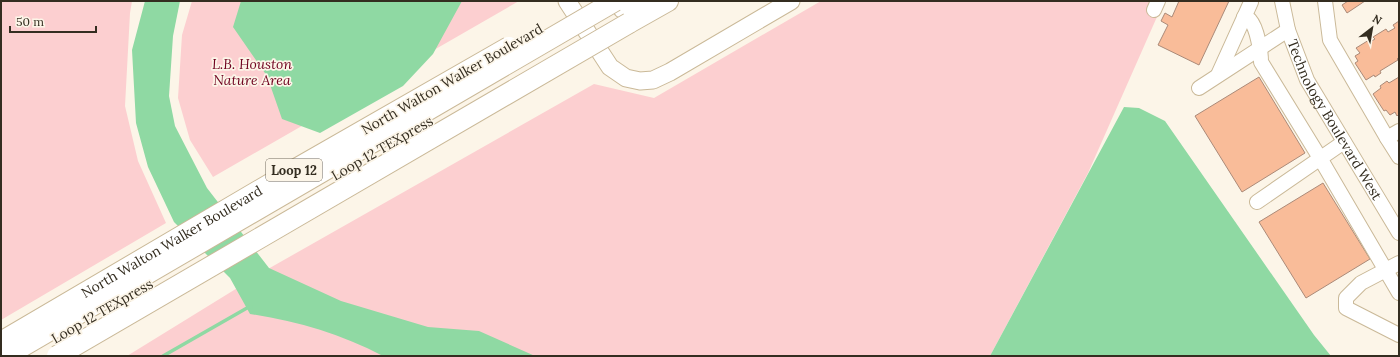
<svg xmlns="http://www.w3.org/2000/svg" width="1400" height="357" viewBox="0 0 1400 357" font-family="Lora,serif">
<rect width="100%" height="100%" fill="#fcf5e8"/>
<path fill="#fccfd0" d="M 1,1 L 132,1 L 130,13 L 125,106 L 138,161 L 166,223 L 1,320 Z
M 192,1 L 519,1 L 213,177 L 190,140 L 178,98 L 182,35 Z
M 821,1 L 1164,1 L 1088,173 L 990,356 L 127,356 L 268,269 L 594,84 L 654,98 Z"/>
<path fill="#8fd9a3" d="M 145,1 L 180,1 L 173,36 L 169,96 L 175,126 L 207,188 L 269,268 L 341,301 L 428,327 L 479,331 L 535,356 L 479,356 L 477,355 L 383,356 C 341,334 296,321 250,314 L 230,278 L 174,222 L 148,167 L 136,123 L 132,50 Z
M 241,1 L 462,1 L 433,54 L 403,86 L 320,133 L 282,119 L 267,76 L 233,27 Z
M 1124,107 L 1139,108 L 1165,121 L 1314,335 L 1331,356 L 990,356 Z"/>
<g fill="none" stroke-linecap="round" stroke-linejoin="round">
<path stroke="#8fd9a3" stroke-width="3.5" d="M 163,356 L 247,308 L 251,307"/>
</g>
<path fill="#f9bc99" stroke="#ab8a78" d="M 1179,1 L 1229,1 L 1199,65 L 1158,45 L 1168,25 L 1161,21 L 1165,13 L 1172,17 Z
M 1348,1 L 1365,1 L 1347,13 L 1342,5 Z
M 1399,21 L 1399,57 L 1397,59 L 1398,60 L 1380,71 L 1381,73 L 1375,77 L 1374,75 L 1366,80 L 1355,63 L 1358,61 L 1355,56 L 1360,53 L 1356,48 L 1369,40 L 1370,42 L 1375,39 L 1373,37 L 1386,29 L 1388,32 L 1395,28 L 1393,25 Z
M 1259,77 L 1305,153 L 1242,192 L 1195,116 Z
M 1399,77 L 1399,114 L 1397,116 L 1395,112 L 1390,115 L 1386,110 L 1384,111 L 1373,94 L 1381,88 L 1380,86 L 1387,81 L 1389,83 Z
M 1323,183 L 1370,259 L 1306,298 L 1259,222 Z"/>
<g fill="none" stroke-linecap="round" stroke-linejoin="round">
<g stroke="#cab998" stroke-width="16">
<g id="minor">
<path id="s1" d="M 1282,1 L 1288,30 L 1307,80 L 1399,233"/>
<path d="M 1325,1 L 1330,40 L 1387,138"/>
<path d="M 1154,10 L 1158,1"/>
<path d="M 1244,17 C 1246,18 1248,19 1250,20 C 1257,28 1261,51 1261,62 L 1320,158 L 1399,293"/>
<path d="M 1218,75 L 1251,2"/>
<path d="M 1199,88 L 1288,30"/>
<path d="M 1399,131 L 1387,138 L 1399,157"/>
<path d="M 1257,202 L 1344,142"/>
<path d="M 1399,263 L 1361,283 L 1346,298 L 1346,308 L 1399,335"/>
</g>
</g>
<g stroke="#cab998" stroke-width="19">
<path id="major" d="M 567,1 L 610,67 L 626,78 L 640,81 L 653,80 L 670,72 L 791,1"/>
</g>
<g stroke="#cab998" stroke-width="22">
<path id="highway" d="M 623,8 L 636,1
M 629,23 L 668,1"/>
</g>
<use href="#minor" stroke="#fff" stroke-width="14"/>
<use href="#major" stroke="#fff" stroke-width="17"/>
<use href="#highway" stroke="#fff" stroke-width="20"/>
<g stroke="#cab998" stroke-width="22" stroke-linecap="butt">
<g id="highway-bridge">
<path id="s2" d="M 1,342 L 287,174 L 509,47"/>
<path d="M 6,356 L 615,1"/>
<path d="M 57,356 L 629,23"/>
</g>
</g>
<use href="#highway-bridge" stroke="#fff" stroke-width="20"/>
</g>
<g text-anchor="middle" stroke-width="3.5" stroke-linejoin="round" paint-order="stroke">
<rect fill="#fcf5e8" stroke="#70695c" stroke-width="1" x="266" y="159" width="56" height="22" rx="3"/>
<g font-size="13" font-weight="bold" fill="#342d20">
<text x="294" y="175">Loop 12</text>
</g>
<g font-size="14" font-style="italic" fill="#6f021f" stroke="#fcf5e8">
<text x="252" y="69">L.B. Houston<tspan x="252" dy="16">Nature Area</tspan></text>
</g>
<g font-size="14" fill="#342d20" stroke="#fcf5e8">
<text transform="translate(452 79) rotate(-30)" y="5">North Walton Walker Boulevard</text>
<text dy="5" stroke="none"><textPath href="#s1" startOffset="131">Technology Boulevard West</textPath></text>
<text transform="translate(382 148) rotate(-30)" y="5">Loop 12 TEXpress</text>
<text dy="5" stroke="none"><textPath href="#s2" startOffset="198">North Walton Walker Boulevard</textPath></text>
<text transform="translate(102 311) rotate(-30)" y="5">Loop 12 TEXpress</text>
</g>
</g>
<rect width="1400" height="357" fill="none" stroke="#342d20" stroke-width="4"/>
<g transform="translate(1372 28) rotate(31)" stroke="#fcf5e8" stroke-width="3" paint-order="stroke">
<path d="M0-3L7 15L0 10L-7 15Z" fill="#342d20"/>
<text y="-6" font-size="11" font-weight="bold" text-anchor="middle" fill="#342d20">N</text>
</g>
<path d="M10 26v6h86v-6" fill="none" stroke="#342d20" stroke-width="2"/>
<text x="16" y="26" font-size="12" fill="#342d20" stroke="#fcf5e8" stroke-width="3" paint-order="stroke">50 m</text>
</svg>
